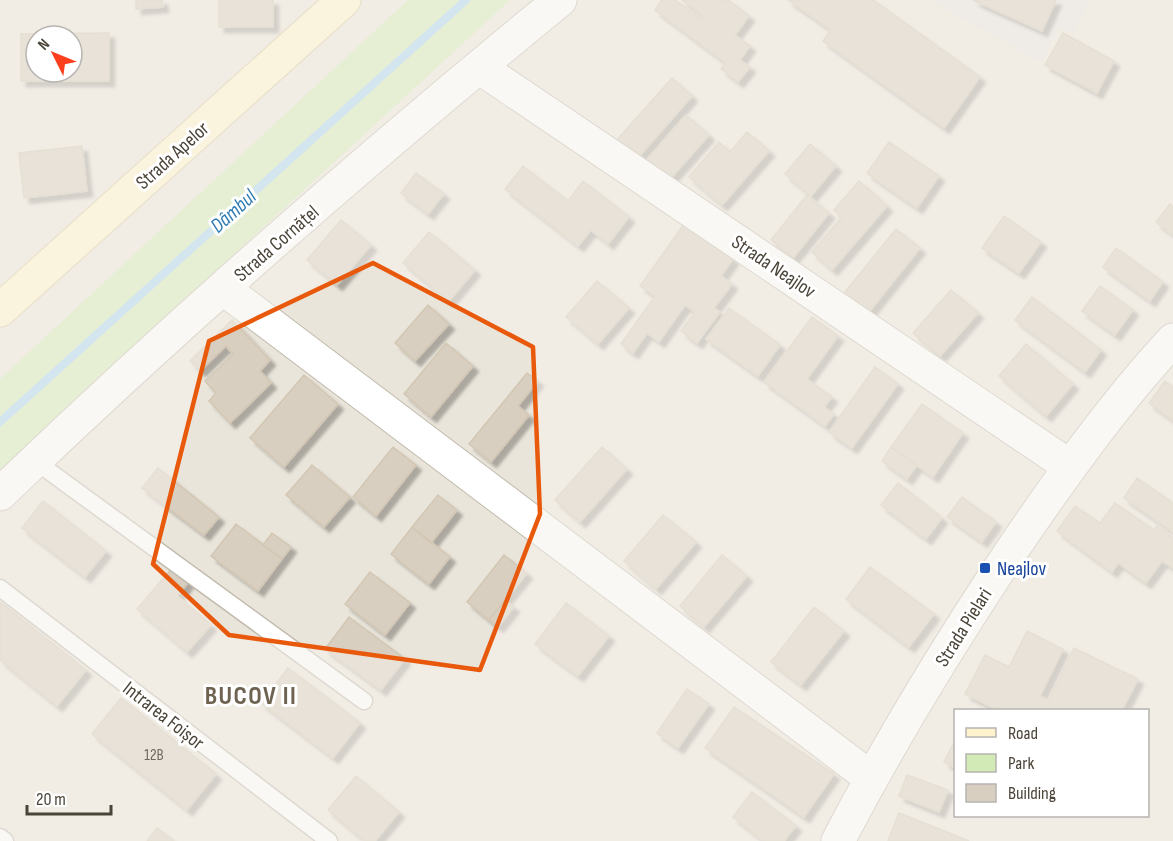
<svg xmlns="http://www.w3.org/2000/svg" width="1173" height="841" viewBox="0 0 1173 841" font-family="'Sofia Sans Condensed',sans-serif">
<defs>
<filter id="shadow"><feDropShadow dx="5.5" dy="5.5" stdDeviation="1.5" flood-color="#0004"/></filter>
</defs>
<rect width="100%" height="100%" fill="#f6f3ec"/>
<path fill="#eae5da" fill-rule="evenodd" d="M 0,0 L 1173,0 L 1173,841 L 0,841 ZM 36,36 L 72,36 L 72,72 L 36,72 ZM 956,710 L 1148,710 L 1148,816 L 956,816 Z"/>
<path fill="#e6e2dd" d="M 930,0 L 1090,0 L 1074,35 L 1059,28 L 1041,62 Z"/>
<path fill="#d2eab5" d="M 408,0 L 510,0 L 0,470 L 0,379 Z"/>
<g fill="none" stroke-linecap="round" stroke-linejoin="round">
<path stroke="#a9d4f2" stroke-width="8" d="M 0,422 L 466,0"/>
</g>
<path fill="#d8cfc1" stroke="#d3c7b4" stroke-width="1.5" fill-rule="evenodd" filter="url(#shadow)" d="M 136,0 L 162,0 L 163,7 L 136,9 Z
M 219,0 L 273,0 L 273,27 L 219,27 Z
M 662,0 L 675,0 L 702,20 L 704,16 L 682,0 L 728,0 L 749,16 L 735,35 L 750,46 L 740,60 L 750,67 L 738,82 L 721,69 L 726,63 L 655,10 Z
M 788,0 L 873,0 L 980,77 L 944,128 L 823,41 L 831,30 Z
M 973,0 L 1056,0 L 1042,31 Z
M 109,33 L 109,81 L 21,81 L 21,34 ZM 36,36 L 72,36 L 72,72 L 36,72 Z
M 1063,33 L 1114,61 L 1097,93 L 1045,65 Z
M 672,78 L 692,96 L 636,160 L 615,142 Z
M 686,115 L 709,135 L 669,180 L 646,161 Z
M 747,132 L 769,151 L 722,205 L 689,177 L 719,142 L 730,152 Z
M 889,142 L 939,176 L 917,208 L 867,173 Z
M 810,144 L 836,166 L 811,196 L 785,174 Z
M 82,146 L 87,191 L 24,198 L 19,153 Z
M 523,166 L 568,201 L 583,181 L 629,217 L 608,244 L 591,230 L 578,246 L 505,189 Z
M 416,173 L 444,194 L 428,214 L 401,193 Z
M 859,181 L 887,206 L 832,270 L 812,252 L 842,217 L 834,210 Z
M 807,195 L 829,213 L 793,258 L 771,240 Z
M 1170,204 L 1173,207 L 1173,235 L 1156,222 Z
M 1004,216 L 1041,242 L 1019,273 L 982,248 Z
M 341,220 L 371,245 L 337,285 L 307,260 Z
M 684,224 L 733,259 L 721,276 L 732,284 L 714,308 L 720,312 L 697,343 L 681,331 L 695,312 L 685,305 L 659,342 L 647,333 L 633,353 L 621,344 L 655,296 L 640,286 Z
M 896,229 L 920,248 L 869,312 L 845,292 Z
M 429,232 L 475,270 L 449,301 L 403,263 Z
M 1116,248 L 1163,282 L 1150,301 L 1103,267 Z
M 597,281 L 629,308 L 598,344 L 566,317 Z
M 1100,286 L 1133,310 L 1115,335 L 1082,311 Z
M 951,290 L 978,313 L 940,356 L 913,333 Z
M 1032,297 L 1101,350 L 1085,372 L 1015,320 Z
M 428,305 L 449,324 L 415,361 L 395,343 Z
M 729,308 L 780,345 L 758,376 L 706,339 Z
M 812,317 L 838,336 L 807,379 L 832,397 L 824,407 L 834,414 L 825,426 L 764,382 Z
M 232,320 L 270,360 L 260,371 L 271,383 L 230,423 L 209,401 L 216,393 L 205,381 L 233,354 L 226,346 L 200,371 L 190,361 Z
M 446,343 L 473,366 L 431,417 L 404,394 Z
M 1026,344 L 1073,384 L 1046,416 L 999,376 Z
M 875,367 L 898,384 L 852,448 L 829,432 Z
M 527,373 L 538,381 L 518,406 L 529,415 L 491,462 L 469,444 Z
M 304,375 L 338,404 L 284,467 L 250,438 Z
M 1165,381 L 1173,387 L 1173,420 L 1149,403 Z
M 922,404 L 963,433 L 933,477 L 891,447 Z
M 393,447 L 416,465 L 376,516 L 353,497 Z
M 602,447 L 627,469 L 580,522 L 555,500 Z
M 891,447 L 917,465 L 907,479 L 882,461 Z
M 312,465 L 350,497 L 324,527 L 286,495 Z
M 158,468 L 219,517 L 204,535 L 142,488 Z
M 1137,478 L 1173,503 L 1173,532 L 1124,498 Z
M 898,483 L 942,518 L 926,539 L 881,505 Z
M 438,495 L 457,510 L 431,543 L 412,527 Z
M 962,497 L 996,522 L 982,542 L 947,517 Z
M 43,501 L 106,551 L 85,577 L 22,528 Z
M 1115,503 L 1154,530 L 1157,526 L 1173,538 L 1173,568 L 1162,561 L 1146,583 L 1118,563 L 1112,572 L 1057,531 L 1075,506 L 1100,523 Z
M 663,515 L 696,542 L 656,589 L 624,561 Z
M 236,524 L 282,559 L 258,591 L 211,556 Z
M 412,527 L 450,557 L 429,584 L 391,554 Z
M 272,533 L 291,547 L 282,559 L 263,545 Z
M 504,555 L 527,573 L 489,620 L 467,602 Z
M 722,555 L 747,576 L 704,627 L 680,606 Z
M 174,566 L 190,580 L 177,596 L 211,625 L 187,652 L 137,609 Z
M 870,567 L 934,614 L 909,647 L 846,599 Z
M 370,572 L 410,603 L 385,635 L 345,604 Z
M 505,600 L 514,607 L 498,627 L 489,620 Z
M 0,602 L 86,670 L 57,706 L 0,660 Z
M 566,603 L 609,636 L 578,676 L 535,644 Z
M 814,607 L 844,631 L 801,685 L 771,662 Z
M 349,617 L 405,659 L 381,690 L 325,649 Z
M 1027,631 L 1063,649 L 1040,696 L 1048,700 L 1074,648 L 1138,679 L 1122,710 L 998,710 L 965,694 L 985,655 L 1009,667 Z
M 288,668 L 360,723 L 333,758 L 261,703 Z
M 687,689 L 709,704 L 678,748 L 657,733 Z
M 121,698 L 216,774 L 187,810 L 92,734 Z
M 734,707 L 834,774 L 804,817 L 705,748 Z
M 956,739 L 956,768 L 944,762 Z
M 907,775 L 948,790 L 939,812 L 899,796 Z
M 356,776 L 399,812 L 375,841 L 365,841 L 328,810 Z
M 752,792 L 796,826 L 784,841 L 764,841 L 733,817 Z
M 899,813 L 969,841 L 888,841 Z
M 157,828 L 174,841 L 147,841 Z"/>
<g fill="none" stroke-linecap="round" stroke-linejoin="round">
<g stroke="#c2bbae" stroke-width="19">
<path id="lane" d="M 35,461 L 364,701
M 0,588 L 329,841
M 0,837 L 5,841"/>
</g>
<g stroke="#c2bbae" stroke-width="35">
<path id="street" d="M 479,67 L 1069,466
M 224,289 L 871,778
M 0,494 C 179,322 368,157 560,0
M 838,841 C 889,743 947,648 1008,556 C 1059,481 1111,407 1173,340"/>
</g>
<g stroke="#d6c79b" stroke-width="35">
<path id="secondary" d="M 0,310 L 344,0"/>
</g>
<use href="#lane" stroke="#fff" stroke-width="16"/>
<use href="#street" stroke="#fff" stroke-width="33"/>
<use href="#secondary" stroke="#fff3cd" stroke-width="33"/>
</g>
<path d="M0 0H1173V841H0ZM 373,263 L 533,347 L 540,514 L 480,670 L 229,635 L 153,564 L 209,341 Z" fill="#f6f3ec" fill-opacity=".55" fill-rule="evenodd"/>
<path fill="none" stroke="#e8590c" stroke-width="4.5" stroke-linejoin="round" d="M 373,263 L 533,347 L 540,514 L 480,670 L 229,635 L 153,564 L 209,341 Z"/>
<rect fill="#1a4fb4" stroke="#fff" stroke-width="2" x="979" y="562" width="12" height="12" rx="3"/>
<g text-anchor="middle" stroke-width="6" stroke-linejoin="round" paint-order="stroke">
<g font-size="16" fill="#6e675b">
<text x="154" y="760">12B</text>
</g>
<g font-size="20" fill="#4b4439" stroke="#fff">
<text transform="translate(172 155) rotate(-42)" y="7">Strada Apelor</text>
<text transform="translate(276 243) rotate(-41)" y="7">Strada Cornățel</text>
<text transform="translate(774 266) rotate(34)" y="7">Strada Neajlov</text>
<text transform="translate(963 627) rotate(-58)" y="7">Strada Pielari</text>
<text transform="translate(164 715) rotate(38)" y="7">Intrarea Foișor</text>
</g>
<g font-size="20" fill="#164399" stroke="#fff" text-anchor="start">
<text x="997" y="575">Neajlov</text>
</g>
<g font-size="21" font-style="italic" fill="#2e7ab2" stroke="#fff">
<text transform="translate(233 211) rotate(-42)" y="7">Dâmbul</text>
</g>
<g font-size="26" font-weight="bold" letter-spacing="1.5" fill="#6e6250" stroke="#fff">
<text x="251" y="704">BUCOV II</text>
</g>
</g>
<rect x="954" y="709" width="195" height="108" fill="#ffffff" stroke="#b7b4b0" stroke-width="1.5"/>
<rect x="966" y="728" width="30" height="9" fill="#fff3cd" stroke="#b7b4b0" stroke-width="1.5"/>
<text x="1008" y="739" font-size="18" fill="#4b4439">Road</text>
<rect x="966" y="754" width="30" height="18" fill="#d2eab5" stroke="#b7b4b0" stroke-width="1.5"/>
<text x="1008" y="769" font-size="18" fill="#4b4439">Park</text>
<rect x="966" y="784" width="30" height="18" fill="#d8cfc1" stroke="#b7b4b0" stroke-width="1.5"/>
<text x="1008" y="799" font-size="18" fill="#4b4439">Building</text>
<g transform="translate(54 54) rotate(313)"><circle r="28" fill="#ffffff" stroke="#b7b4b0" stroke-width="1.5"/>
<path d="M0-4.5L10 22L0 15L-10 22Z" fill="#fc3f1d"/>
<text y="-9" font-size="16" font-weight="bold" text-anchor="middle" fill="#4b4439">N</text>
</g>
<path d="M27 805v9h84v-9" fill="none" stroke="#4b4439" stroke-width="3"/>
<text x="36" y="805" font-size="18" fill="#4b4439" stroke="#ffffff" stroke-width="4.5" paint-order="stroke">20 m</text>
</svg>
